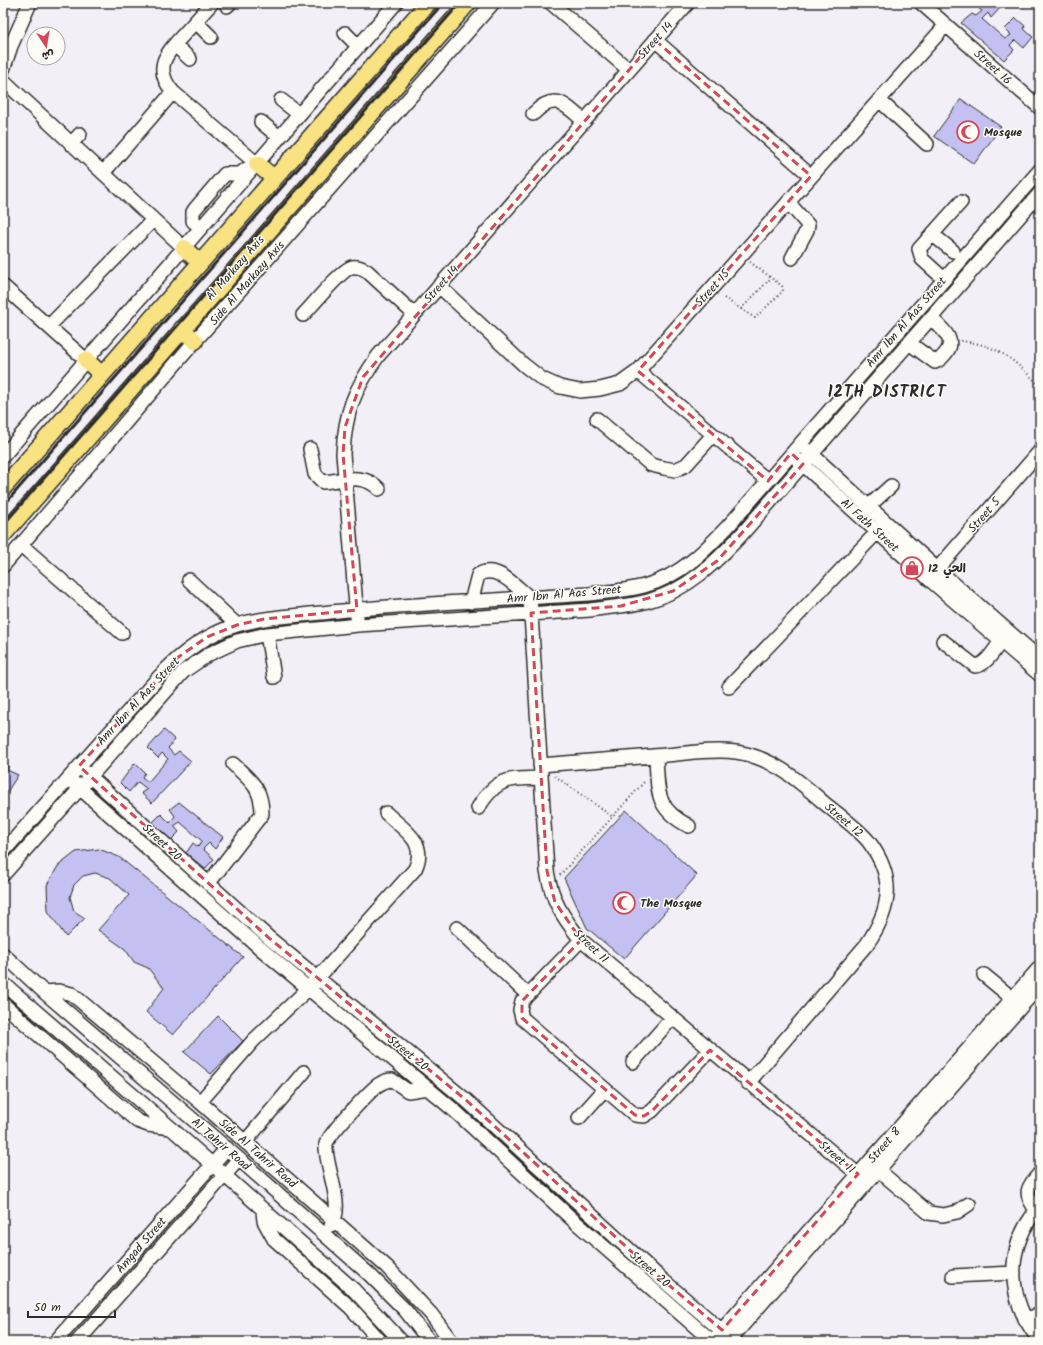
<svg xmlns="http://www.w3.org/2000/svg" width="1043" height="1345" viewBox="0 0 1043 1345" font-family="Kalam,'Playpen Sans Arabic',sans-serif">
<rect width="100%" height="100%" fill="#f2f0f6"/>
<filter id="ink" filterUnits="userSpaceOnUse"><feTurbulence type="fractalNoise" baseFrequency=".025" numOctaves="2"/><feDisplacementMap in="SourceGraphic" scale="8" xChannelSelector="R" yChannelSelector="G"/><feConvolveMatrix kernelMatrix="1 2 1 2 8 2 1 2 1" color-interpolation-filters="sRGB"/></filter>
<g filter="url(#ink)">
<path fill="#c4c0f2" stroke="#2b2b2b" d="M 972,3 L 997,3 L 1001,7 L 991,18 L 988,13 L 982,19 L 1005,39 L 1011,35 L 1005,29 L 1016,18 L 1025,26 L 1024,29 L 1033,37 L 1024,48 L 1015,40 L 1010,45 L 1014,50 L 1004,60 L 961,23 L 972,14 L 976,16 L 982,11 Z
M 961,99 L 1001,127 L 974,164 L 934,136 Z
M 164,730 L 175,740 L 168,748 L 174,755 L 179,751 L 191,761 L 152,803 L 141,793 L 147,789 L 138,782 L 129,792 L 120,783 L 135,763 L 145,773 L 142,777 L 148,782 L 168,759 L 162,753 L 158,758 L 148,748 Z
M 3,750 L 8,754 L 3,760 Z
M 3,764 L 8,766 L 7,770 L 18,775 L 3,798 Z
M 179,802 L 223,837 L 215,849 L 209,843 L 203,849 L 214,859 L 205,869 L 186,853 L 193,843 L 198,847 L 202,841 L 180,822 L 174,826 L 179,832 L 170,841 L 150,825 L 161,814 L 170,823 L 175,816 L 170,809 Z
M 626,810 L 697,875 L 624,959 L 587,928 L 564,878 Z
M 99,849 L 119,857 L 243,957 L 173,1035 L 146,1012 L 164,988 L 148,968 L 134,962 L 125,949 L 98,930 L 129,895 L 110,878 L 95,873 L 83,876 L 74,885 L 70,897 L 74,911 L 85,918 L 66,937 L 48,911 L 47,885 L 58,866 L 76,852 Z
M 218,1016 L 243,1041 L 211,1074 L 184,1052 Z"/>
<g fill="none" stroke-linecap="round" stroke-linejoin="round">
<g stroke="#2b2b2b" stroke-width="16">
<path id="minor" d="M 212,3 C 203,13 194,23 185,33 C 167,53 152,67 173,92 L 257,164
M 551,3 L 629,70
M 921,3 L 1040,108
M 227,6 L 230,3
M 196,22 L 211,37
M 345,33 L 358,46
M 655,40 L 811,176
M 175,45 L 190,59
M 3,70 L 11,46 L 30,3
M 3,80 L 184,248
M 281,100 L 299,114
M 879,100 L 927,144
M 533,114 C 555,91 565,105 584,121
M 261,122 L 279,137
M 71,144 L 80,134
M 103,173 L 173,92
M 788,202 L 808,225 L 807,230 L 792,258
M 201,228 L 193,221 L 193,212 L 195,209 L 225,174 L 240,174 L 250,166
M 932,234 L 953,251
M 944,279 L 922,259 L 919,249 L 961,202
M 3,286 L 86,360
M 439,286 L 524,365 L 542,379 L 560,387 L 580,391 L 600,389 L 620,384 L 638,371 L 946,25
M 303,315 C 312,306 342,269 352,267 C 358,266 362,268 367,271 L 414,314
M 49,326 L 153,220
M 909,343 L 935,362 C 940,360 942,358 945,354 C 958,340 941,328 931,318
M 638,371 L 768,481
M 597,419 L 651,465 L 664,468 L 675,470 L 686,465 L 713,435
M 310,449 L 315,474 L 323,482 C 343,480 364,473 379,489
M 806,449 L 937,569 L 1040,659
M 3,456 L 396,3
M 797,459 L 929,579 L 1040,675
M 869,506 L 891,486
M 21,545 L 122,633
M 3,566 L 195,341 L 493,3
M 933,574 L 1040,451
M 189,580 L 237,625
M 471,602 L 478,575 C 496,563 516,587 530,598 L 547,871 C 552,901 562,916 581,940 L 867,1182
M 357,617 L 343,454 C 345,412 354,390 378,356 L 688,3
M 267,634 L 274,677
M 943,641 L 975,666 C 986,666 995,649 1001,641
M 729,687 L 884,525
M 656,756 C 658,791 655,809 689,826
M 540,765 C 582,762 624,758 666,755 C 689,753 713,749 736,752 C 771,757 797,779 823,802 C 836,813 859,829 869,842 C 896,878 891,909 867,944 L 748,1083
M 84,771 L 269,938 L 466,1100 L 657,1275 L 735,1342
M 74,783 L 260,948 L 456,1112 L 572,1219 L 713,1342
M 478,808 C 497,777 508,779 541,778
M 3,852 L 158,678 C 180,654 206,634 237,625 C 267,616 299,616 330,612 C 416,603 503,600 589,594 C 607,592 626,591 644,586 C 681,576 706,550 731,523 L 1040,170
M 3,875 L 184,671 L 209,654 L 237,641 L 267,634 L 358,625 L 590,610 C 609,607 630,606 648,601 C 688,590 715,563 742,534 L 1040,193
M 208,884 L 262,814 C 262,788 251,781 233,764
M 457,928 L 528,995
M 581,940 L 522,1001 L 520,1010 L 522,1018 L 635,1115 L 644,1116 L 652,1111 L 710,1050
M 3,954 L 44,992 L 239,1159 L 370,1275 L 405,1310 L 430,1342
M 984,975 L 1012,998
M 3,983 L 171,1128 L 353,1289 L 402,1342
M 44,992 L 59,991 L 72,994 L 200,1102 L 387,1267 L 431,1314 L 452,1342
M 3,1004 L 137,1121 L 148,1125 L 171,1128
M 633,1062 L 672,1018
M 200,1102 L 253,1041 L 309,988 L 415,869 C 428,842 404,830 386,813
M 579,1118 L 605,1089
M 245,1142 L 304,1072
M 878,1170 L 929,1213 L 943,1215 L 957,1212 L 969,1204
M 1040,1206 C 1004,1247 1006,1299 1040,1341
M 1036,1210 C 1024,1192 1026,1189 1040,1173
M 263,1211 L 264,1221 L 274,1239 L 351,1308 L 381,1342
M 331,1225 C 346,1208 324,1164 326,1144 C 326,1137 370,1091 378,1085 C 383,1082 386,1080 392,1080 L 408,1091 L 428,1088
M 953,1276 L 1014,1273
M 1025,1319 L 1040,1315
M 716,1337 L 1040,967
M 55,1342 L 227,1148
M 77,1342 L 239,1159
M 728,1342 L 1040,985"/>
</g>
<g stroke="#2b2b2b" stroke-width="19">
<path id="major" d="M 257,164 L 274,178
M 184,248 L 200,263
M 182,329 L 195,341
M 86,360 L 102,375
M 3,488 L 428,3
M 3,535 L 468,3"/>
</g>
<path stroke="#2b2b2b" stroke-width="2" stroke-dasharray="1 3" stroke-linecap="butt" d="M 724,298 L 755,318 L 783,291 L 782,286 L 750,262
M 741,309 L 771,278
M 961,341 C 999,345 1014,360 1040,386
M 1040,406 L 1036,410 L 1036,413 L 1040,416
M 555,776 L 613,817
M 560,875 L 645,781"/>
<use href="#minor" stroke="#fdfcf7" stroke-width="13"/>
<use href="#major" stroke="#f8e281" stroke-width="16"/>
<path stroke="#2b2b2b" stroke-width="3" d="M 3,506 L 443,3
M 3,525 L 460,3"/>
</g>
</g>
<path fill="none" stroke="#d1495b" stroke-width="3" stroke-dasharray="8 5" stroke-linejoin="round" d="M 655,40 L 811,176 L 638,371 L 768,481 L 791,453 L 803,464 L 717,561 L 673,591 L 621,606 L 531,613 L 547,871 L 555,902 L 581,940 L 522,1001 L 522,1018 L 635,1115 L 644,1116 L 652,1111 L 710,1050 L 858,1174 L 722,1330 L 657,1275 L 466,1100 L 269,938 L 79,766 L 177,658 L 207,637 L 237,625 L 264,619 L 357,610 L 343,454 L 345,427 L 363,377 Z"/>
<defs>
<g id="mosque-ring" transform="scale(1.15)"><circle r="9.5" fill="#fdfcf7" stroke="#d1495b" stroke-width="1.5"/><path d="M3.5-4.9A6 6 0 1 0 3.5 4.9A5 5 0 1 1 3.5-4.9Z" fill="#d1495b"/></g>
<g id="shop-ring" transform="scale(1.15)"><circle r="9.5" fill="#fdfcf7" stroke="#d1495b" stroke-width="1.5"/><path d="M-5-2.5h2.3a2.7 3.5 0 0 1 5.4 0H5L5.5 6h-11ZM-1.5-2.5h3a1.5 2.3 0 0 0-3 0Z" fill="#d1495b"/></g>
</defs>
<g fill-rule="evenodd">
<use href="#mosque-ring" x="968" y="132"/>
<use href="#shop-ring" x="912" y="568"/>
<use href="#mosque-ring" x="624" y="903"/>
</g>
<g text-anchor="middle" stroke-width="3" stroke-linejoin="round" paint-order="stroke">
<g font-size="12" fill="#2b2b2b" stroke="#fdfcf7">
<text transform="translate(655 40) rotate(-48)" y="4">Street 14</text>
<text transform="translate(993 67) rotate(42)" y="4">Street 16</text>
<text transform="translate(235 268) rotate(-49)" y="4">Al Markazy Axis</text>
<text transform="translate(247 283) rotate(-49)" y="4">Side Al Markazy Axis</text>
<text transform="translate(441 284) rotate(-49)" y="4">Street 14</text>
<text transform="translate(712 288) rotate(-48)" y="4">Street 15</text>
<text transform="translate(906 322) rotate(-49)" y="4">Amr Ibn Al Aas Street</text>
<text transform="translate(984 515) rotate(-49)" y="4">Street 5</text>
<text transform="translate(870 525) rotate(42)" y="4">Al Fath Street</text>
<text transform="translate(564 594) rotate(-5)" y="4">Amr Ibn Al Aas Street</text>
<text transform="translate(138 701) rotate(-47)" y="4">Amr Ibn Al Aas Street</text>
<text transform="translate(844 820) rotate(41)" y="4">Street 12</text>
<text transform="translate(162 842) rotate(43)" y="4">Street 20</text>
<text transform="translate(591 946) rotate(44)" y="4">Street 11</text>
<text transform="translate(408 1053) rotate(39)" y="4">Street 20</text>
<text transform="translate(221 1144) rotate(41)" y="4">Al Tahrir Road</text>
<text transform="translate(884 1145) rotate(-49)" y="4">Street 8</text>
<text transform="translate(258 1153) rotate(41)" y="4">Side Al Tahrir Road</text>
<text transform="translate(837 1157) rotate(40)" y="4">Street 11</text>
<text transform="translate(141 1245) rotate(-49)" y="4">Amgad Street</text>
<text transform="translate(650 1269) rotate(41)" y="4">Street 20</text>
</g>
<g font-size="12" font-weight="bold" fill="#2b2b2b" stroke="#fdfcf7" text-anchor="start">
<text x="984" y="136">Mosque</text>
<text x="928" y="572">الحي 12</text>
<text x="640" y="907">The Mosque</text>
</g>
<g font-size="16" font-weight="bold" letter-spacing="1" fill="#2b2b2b" stroke="#fdfcf7">
<text x="887" y="397">12TH DISTRICT</text>
</g>
</g>
<rect width="1043" height="1345" fill="none" stroke="#fdfcf7" stroke-width="16"/>
<rect x="8" y="8" width="1027" height="1329" fill="none" stroke="#2b2b2b" stroke-width="1.5" filter="url(#ink)"/>
<g transform="translate(46 46) rotate(168)"><circle r="19" fill="#fdfcf7" stroke="#a9a8a5"/>
<path d="M0-3L7 15L0 10L-7 15Z" fill="#d1495b"/>
<text y="-6" font-size="11" font-weight="bold" text-anchor="middle" fill="#2b2b2b">ش</text>
</g>
<path d="M28 1311v6h87v-6" fill="none" stroke="#2b2b2b" stroke-width="2"/>
<text x="34" y="1311" font-size="12" fill="#2b2b2b" stroke="#fdfcf7" stroke-width="3" paint-order="stroke">50 m</text>
</svg>
